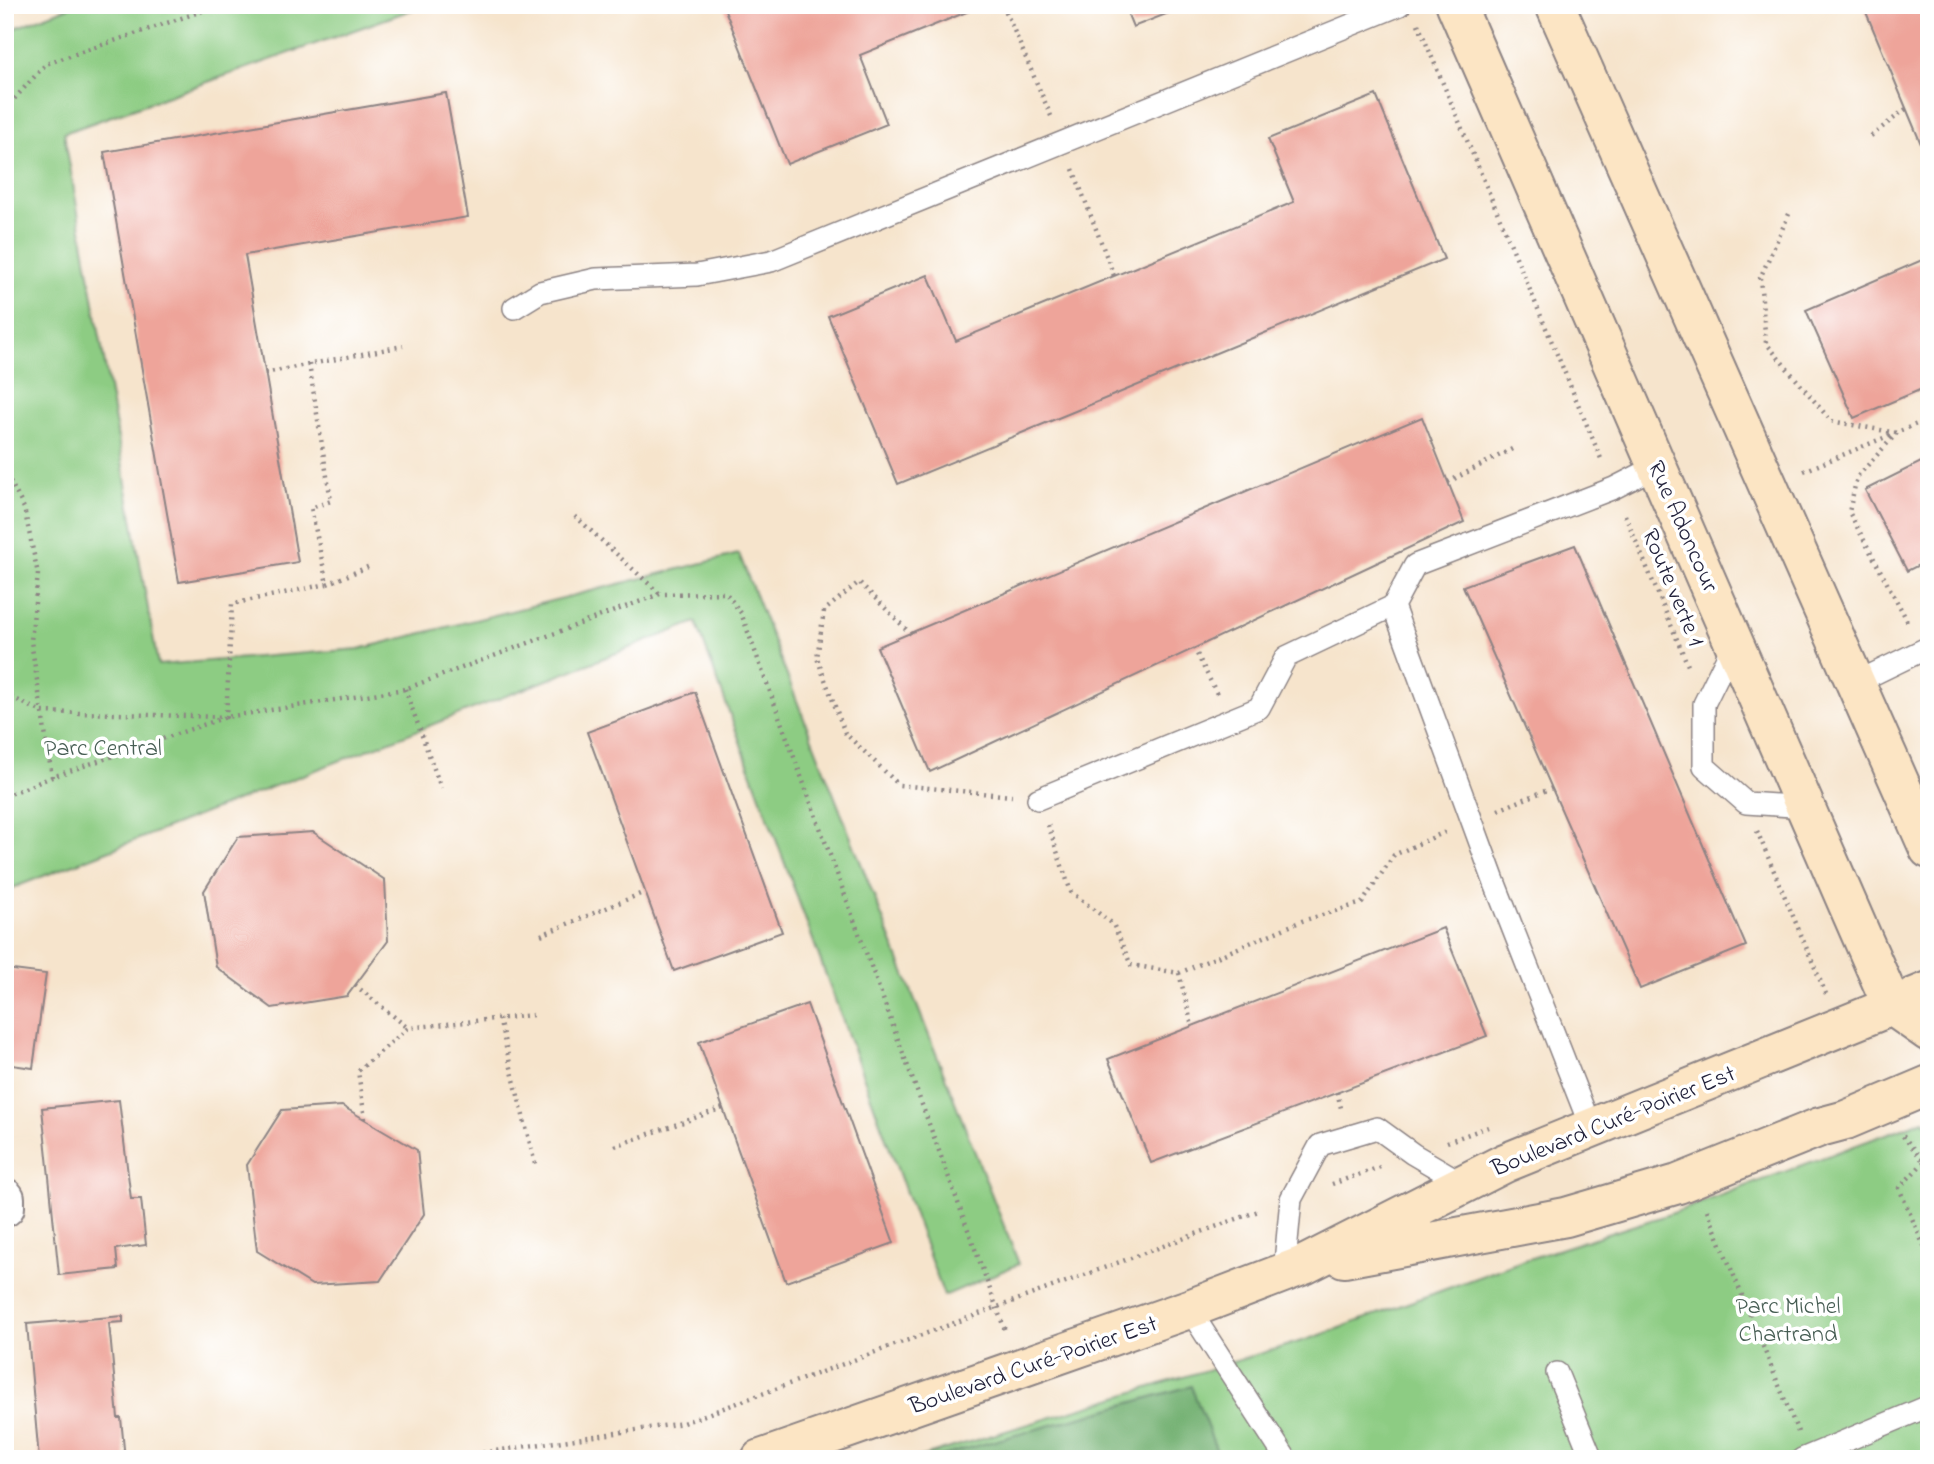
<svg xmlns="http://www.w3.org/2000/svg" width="1934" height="1464" viewBox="0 0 1934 1464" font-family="'Indie Flower',sans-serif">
<rect width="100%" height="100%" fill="#fff"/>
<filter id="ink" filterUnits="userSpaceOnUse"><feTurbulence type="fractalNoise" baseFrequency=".0143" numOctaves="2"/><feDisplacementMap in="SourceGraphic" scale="14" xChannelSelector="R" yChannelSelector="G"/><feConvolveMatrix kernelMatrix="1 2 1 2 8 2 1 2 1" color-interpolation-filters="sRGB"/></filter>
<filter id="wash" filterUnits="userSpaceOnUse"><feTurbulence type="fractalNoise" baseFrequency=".00686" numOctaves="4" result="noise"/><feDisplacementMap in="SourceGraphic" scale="28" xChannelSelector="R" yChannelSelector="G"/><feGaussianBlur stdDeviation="1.57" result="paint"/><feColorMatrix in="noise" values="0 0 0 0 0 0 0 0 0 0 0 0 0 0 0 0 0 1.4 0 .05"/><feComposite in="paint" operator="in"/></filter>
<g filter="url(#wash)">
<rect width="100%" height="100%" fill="#f6e4cc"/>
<path fill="#8dcc83" stroke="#58775f" stroke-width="2" d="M 74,5 L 425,5 L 64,133 L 158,665 L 359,649 L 739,554 L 1019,1264 L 944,1296 L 696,622 L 5,891 L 5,32 Z
M 1924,1120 L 1929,1126 L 1929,1459 L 914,1459 L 1315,1337 L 1522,1261 L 1676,1212 Z"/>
<path fill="#72b071" stroke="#4a6956" stroke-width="2" d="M 1191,1386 L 1220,1459 L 930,1459 Z"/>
<g id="blocks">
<path fill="#eea49a" d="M 723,5 L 984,5 L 860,55 L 887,124 L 787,164 Z
M 1124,5 L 1189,5 L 1133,27 Z
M 1863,5 L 1929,5 L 1929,163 Z
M 446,93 L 468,217 L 245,255 L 298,562 L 179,582 L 104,152 Z
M 1376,95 L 1444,259 L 898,484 L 828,316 L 928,275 L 956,341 L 1294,202 L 1268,139 Z
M 1929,257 L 1929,386 L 1854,418 L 1806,310 Z
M 1422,417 L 1464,522 L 930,772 L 877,647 Z
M 1929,458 L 1929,560 L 1907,571 L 1865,490 Z
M 1575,545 L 1746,946 L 1640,989 L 1463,586 Z
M 695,692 L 782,932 L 674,971 L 587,732 Z
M 313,832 L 385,880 L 388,941 L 347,996 L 272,1008 L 216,967 L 204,891 L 238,837 Z
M 1443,928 L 1487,1036 L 1151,1163 L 1108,1059 Z
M 5,969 L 46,974 L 33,1068 L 5,1064 Z
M 807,1004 L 894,1243 L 786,1282 L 699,1042 Z
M 119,1100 L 131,1199 L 141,1199 L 146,1245 L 116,1249 L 118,1269 L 59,1275 L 42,1108 Z
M 342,1106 L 417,1150 L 424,1214 L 380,1281 L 312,1285 L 257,1251 L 247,1165 L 282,1110 Z
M 123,1316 L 123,1322 L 109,1323 L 118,1418 L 121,1418 L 125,1459 L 39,1459 L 27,1324 Z"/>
</g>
</g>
<g filter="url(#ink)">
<use href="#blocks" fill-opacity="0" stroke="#8c8384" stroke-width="2"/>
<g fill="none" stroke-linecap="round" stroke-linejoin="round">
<g stroke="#8c8384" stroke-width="24">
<path id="lane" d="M 514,308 L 540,292 L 596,279 L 697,275 L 771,261 L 1400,5
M 1393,606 L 1494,881 L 1591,1128
M 1734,643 L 1704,704 L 1704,766 L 1746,803 L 1806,807
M 1855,683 L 1929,647
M 1038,799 L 1259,708 L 1286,657 L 1393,606 L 1415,565 L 1614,488 L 1657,466
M 1284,1273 L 1291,1199 L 1320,1145 L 1377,1128 L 1413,1154 L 1464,1184
M 1189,1309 L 1286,1459
M 1557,1373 L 1592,1459
M 1802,1459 L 1929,1406"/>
</g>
<g stroke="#8c8384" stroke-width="42">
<path id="street" d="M 5,1198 L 5,1207"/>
</g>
<g stroke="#8c8384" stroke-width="42">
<path id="secondary" d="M 1456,5 L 1892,1006 L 1929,1032
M 1555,5 L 1929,849
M 1344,1258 L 1566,1217 L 1678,1184 L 1820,1127 L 1846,1120 L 1929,1085
M 761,1459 L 1189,1309 L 1304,1265 L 1505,1163 L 1929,991"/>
</g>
<path stroke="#8c8384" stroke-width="4.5" stroke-dasharray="2 5" stroke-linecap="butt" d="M 1003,5 L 1051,116
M 1418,24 L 1602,461
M 5,109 L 46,64 L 220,5
M 1871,136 L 1906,109
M 1073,169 L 1114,276
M 1789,214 L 1760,278 L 1766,343 L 1831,421 L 1897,433
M 309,364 L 331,501 L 311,508 L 327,584 L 370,566
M 265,373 L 403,346
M 1897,433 L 1857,477 L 1849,512 L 1909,624
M 5,468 L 7,475 L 24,508 L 38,574 L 31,641 L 52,777
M 1804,471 L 1929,419
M 1448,482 L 1512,449
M 1625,515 L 1689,668
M 575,516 L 660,594
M 911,634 L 859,582 L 824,611 L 817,658 L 845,733 L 899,785 L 1012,796
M 1194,648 L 1217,694
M 405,689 L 441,788
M 5,694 L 42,712 L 226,717 L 232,604 L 327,584
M 5,796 L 52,777 L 226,717 L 405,689 L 660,594 L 726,593 L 741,613 L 1006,1333
M 1498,810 L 1552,788
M 1048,825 L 1071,892 L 1113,924 L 1131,965 L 1179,973 L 1302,921 L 1362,903 L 1394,855 L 1445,832
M 1757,831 L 1826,994
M 541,935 L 645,892
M 1179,973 L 1192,1026
M 355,985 L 408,1028
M 499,1019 L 535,1164
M 1337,1092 L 1341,1108
M 365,1119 L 358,1071 L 408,1028 L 533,1015
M 1903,1136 L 1929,1168
M 1447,1142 L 1488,1127
M 615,1146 L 723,1108
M 1924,1162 L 1899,1188 L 1929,1258
M 1332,1184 L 1383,1166
M 1707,1210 L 1798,1432
M 441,1459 L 683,1423 L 1261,1210"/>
<use href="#lane" stroke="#fff" stroke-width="21"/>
<use href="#street" stroke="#fff" stroke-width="38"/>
<use href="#secondary" stroke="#fce5c4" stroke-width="38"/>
</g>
</g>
<g text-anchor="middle" stroke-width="7" stroke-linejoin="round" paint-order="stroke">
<g font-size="24" fill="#22223b" stroke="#fff">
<text transform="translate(1684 526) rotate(66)" y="8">Rue Adoncour</text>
<text transform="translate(1674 587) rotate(67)" y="8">Route verte 1</text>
<text transform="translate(1613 1120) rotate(-22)" y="8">Boulevard Curé-Poirier Est</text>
<text transform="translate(1033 1364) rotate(-19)" y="8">Boulevard Curé-Poirier Est</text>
</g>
<g font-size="24" fill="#475e54" stroke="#fff">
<text x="103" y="755">Parc Central</text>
<text x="1788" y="1313">Parc Michel<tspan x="1788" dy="28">Chartrand</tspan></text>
</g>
</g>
<rect width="1934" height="1464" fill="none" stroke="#fff" stroke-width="28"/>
</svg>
